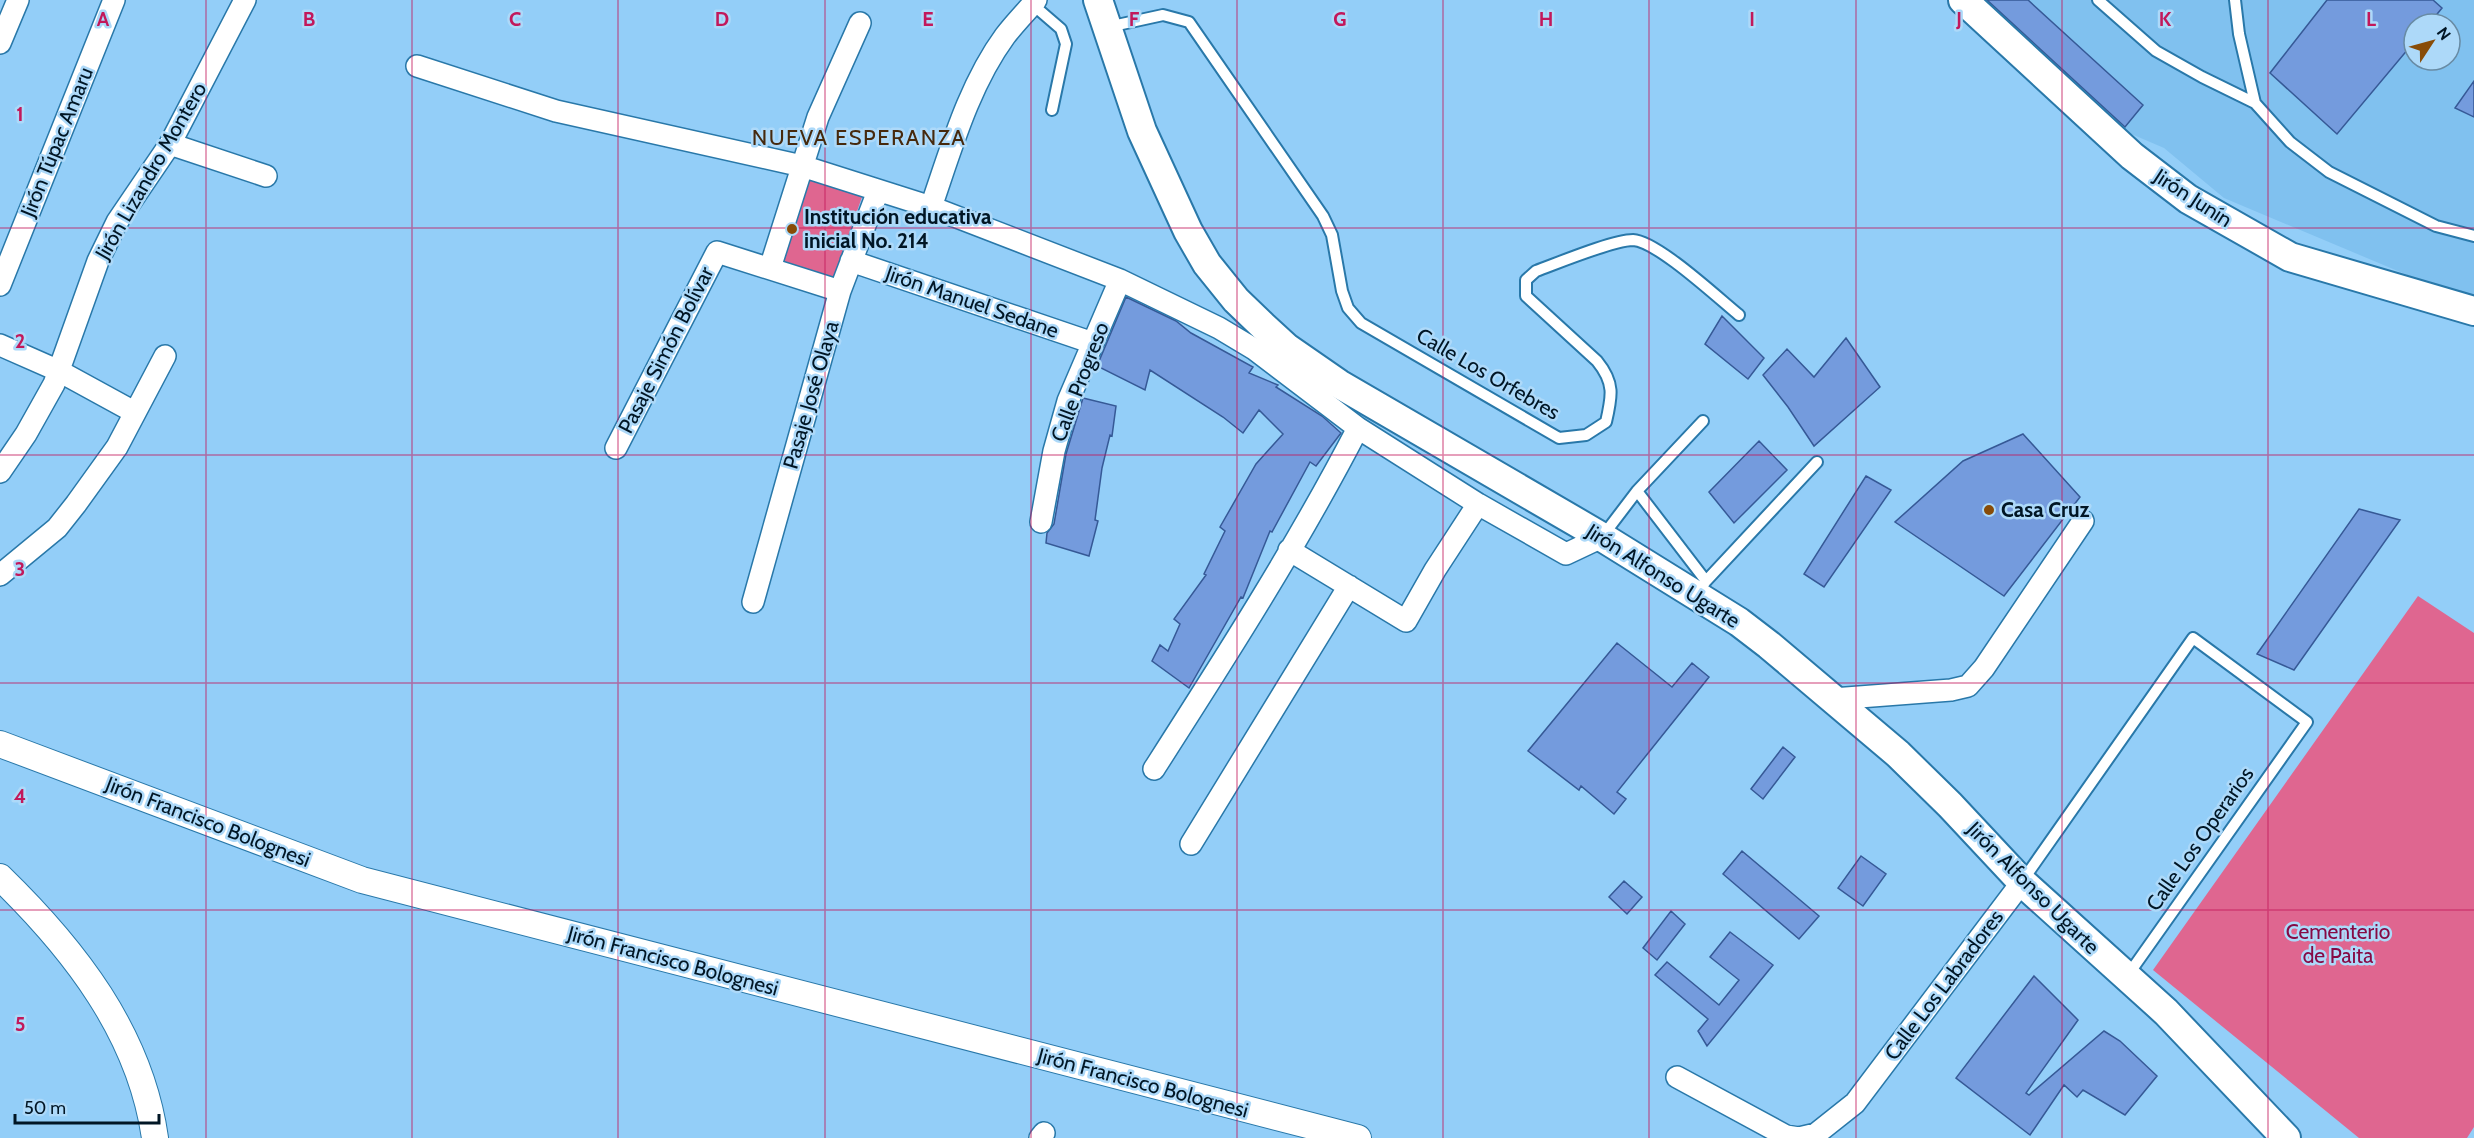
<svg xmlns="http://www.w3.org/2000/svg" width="2474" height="1138" viewBox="0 0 2474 1138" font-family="Cabin,sans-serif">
<rect width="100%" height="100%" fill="#93cef8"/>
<path fill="#80c1ef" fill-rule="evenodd" d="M 1977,0 L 2474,0 L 2474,303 L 2224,198 L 2164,148 L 2122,130 ZM 2414,24 L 2450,24 L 2450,60 L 2414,60 Z"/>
<path fill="#df6690" d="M 808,174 L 863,194 L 832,283 L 776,263 Z
M 2418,596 L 2474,633 L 2474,1127 L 2467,1138 L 2359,1138 L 2153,970 Z"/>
<path fill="#749bdd" stroke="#365996" stroke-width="1.5" d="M 1987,0 L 2028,0 L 2143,105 L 2125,127 Z
M 2327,0 L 2433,0 L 2442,8 L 2429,24 L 2414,24 L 2414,42 L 2337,134 L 2270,73 Z
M 2474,81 L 2474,117 L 2455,108 Z
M 1126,297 L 1176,321 L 1191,333 L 1253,367 L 1249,373 L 1278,385 L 1276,387 L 1322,416 L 1341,433 L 1316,466 L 1310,462 L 1272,532 L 1270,531 L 1243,598 L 1241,597 L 1189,688 L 1152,661 L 1160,645 L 1168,651 L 1180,624 L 1174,619 L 1206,575 L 1204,574 L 1225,531 L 1220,527 L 1256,464 L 1283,434 L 1259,410 L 1243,433 L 1223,417 L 1150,370 L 1145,390 L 1097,366 Z
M 1722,316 L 1764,358 L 1748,379 L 1705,344 Z
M 1846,338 L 1880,387 L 1814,446 L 1788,407 L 1763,375 L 1787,349 L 1814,377 Z
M 1083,398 L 1116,406 L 1112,436 L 1110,435 L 1102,468 L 1095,520 L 1098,521 L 1089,556 L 1046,543 L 1047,533 L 1054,524 L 1066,454 Z
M 2023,434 L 2080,497 L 2004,596 L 1895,522 L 1963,461 Z
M 1759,441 L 1787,470 L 1734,523 L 1709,492 Z
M 1866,476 L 1891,490 L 1824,587 L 1804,574 Z
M 2359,509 L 2400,520 L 2294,670 L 2257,654 Z
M 1617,643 L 1672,687 L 1692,663 L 1709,677 L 1617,792 L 1626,799 L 1614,814 L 1581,786 L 1579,790 L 1528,751 Z
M 1783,747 L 1795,757 L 1763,799 L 1751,789 Z
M 1742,851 L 1819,916 L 1799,939 L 1723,874 Z
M 1861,856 L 1886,874 L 1863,906 L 1838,888 Z
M 1624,881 L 1642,897 L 1627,914 L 1609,897 Z
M 1671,911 L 1685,924 L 1657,960 L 1643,948 Z
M 1730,932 L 1773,965 L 1707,1046 L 1698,1031 L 1708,1019 L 1655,975 L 1667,962 L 1719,1005 L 1739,980 L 1710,957 Z
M 2034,976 L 2078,1020 L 2026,1093 L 2029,1095 L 2104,1031 L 2120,1041 L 2157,1076 L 2125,1115 L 2083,1090 L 2077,1097 L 2064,1085 L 2030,1135 L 1956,1078 Z"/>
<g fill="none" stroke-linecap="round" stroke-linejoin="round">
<g stroke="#2978a9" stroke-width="14">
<path id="service" d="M 2098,0 L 2156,51 L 2202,77 L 2255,103
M 2235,0 L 2239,34 L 2255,103 L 2290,142 L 2329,172 L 2436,226 L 2474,236
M 1032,4 L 1061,29 L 1066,44 L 1052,110
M 1108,27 L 1163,15 L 1189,22 L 1323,216 L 1332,235 L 1342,291 L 1348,308 L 1361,323 L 1559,438 L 1586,435 L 1606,422 C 1612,396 1615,383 1597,361 L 1526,296 L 1526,280 L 1536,271 C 1558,263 1613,240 1633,240 C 1657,241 1718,298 1739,315
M 1637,491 L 1706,581
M 1602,537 L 1637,491 L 1703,421
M 1697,594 L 1706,581 L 1817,462
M 2023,880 L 2193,638 L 2307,722 L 2128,975"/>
</g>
<g stroke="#2978a9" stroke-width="24">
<path id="minor" d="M 0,43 L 18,0
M 417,66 L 556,111 L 802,166 L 931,207 L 1120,280 L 1219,328 L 1254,349 L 1358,428 L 1478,504 L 1566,554 L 1602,537
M 170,144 L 266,176
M 931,207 C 951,149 969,85 1005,36 C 1015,23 1026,12 1036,0
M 851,261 L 1093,343
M 770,268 L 818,117 L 860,23
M 0,285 L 114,0
M 0,345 L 59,371 L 134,412
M 616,448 L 717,252 L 840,291
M 0,472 L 26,434 L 54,384 L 98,261 L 117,222 L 170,144 L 245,0
M 1041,522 L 1054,451 L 1068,401 L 1120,280
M 1289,550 L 1406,621 L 1435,570 L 1478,504
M 0,575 L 57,528 L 76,504 L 117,447 L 165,356
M 753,602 L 840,291 L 878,191
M 1833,699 L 1951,690 L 1968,686 L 1984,668 L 2083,521
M 1154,769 C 1225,658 1297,546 1358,428
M 1191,844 L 1349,586
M 1677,1077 L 1786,1136 L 1799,1138 L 1816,1134 L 1855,1103 L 2022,882
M 1040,1138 L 1044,1133"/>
</g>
<g stroke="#2978a9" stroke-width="28">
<path id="tertiary" d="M 0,744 L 362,880 L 1358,1138
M 0,877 C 74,949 140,1033 155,1138"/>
</g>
<g stroke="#2978a9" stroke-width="32">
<path id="secondary" d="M 1098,0 L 1142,131 L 1188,231 L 1207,264 L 1236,300 L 1263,326 L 1287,348 L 1339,384 L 1602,537 L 1739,622 L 1769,645 L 1898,754 L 1950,805 L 2022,882 L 2166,1012 L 2286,1138
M 1963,0 L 2132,156 L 2188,199 L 2290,257 L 2474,311"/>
</g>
<use href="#service" stroke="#fff" stroke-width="10"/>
<use href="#minor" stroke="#fff" stroke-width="21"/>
<use href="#tertiary" stroke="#fff" stroke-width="26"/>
<use href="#secondary" stroke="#fff" stroke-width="28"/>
</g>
<path fill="none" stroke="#c2185b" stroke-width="1.5" stroke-opacity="0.55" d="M 206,0 L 206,1138M 412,0 L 412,1138M 618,0 L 618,1138M 825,0 L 825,1138M 1031,0 L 1031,1138M 1237,0 L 1237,1138M 1443,0 L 1443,1138M 1649,0 L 1649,1138M 1856,0 L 1856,1138M 2062,0 L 2062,1138M 2268,0 L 2268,1138M 0,228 L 2474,228M 0,455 L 2474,455M 0,683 L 2474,683M 0,910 L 2474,910"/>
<g fill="#884c08" stroke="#add9f9" stroke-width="2">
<circle cx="792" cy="229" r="6"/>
<circle cx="1989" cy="510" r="6"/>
</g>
<g text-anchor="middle" stroke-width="5" stroke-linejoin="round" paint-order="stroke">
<g font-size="21" fill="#011625" stroke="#add9f9">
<text transform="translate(57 142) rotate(-68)" y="7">Jirón Túpac Amaru</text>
<text transform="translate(151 171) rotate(-60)" y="7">Jirón Lizandro Montero</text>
<text transform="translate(2193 198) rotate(33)" y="7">Jirón Junín</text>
<text transform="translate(972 302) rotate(19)" y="7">Jirón Manuel Sedane</text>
<text transform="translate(666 350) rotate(-63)" y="7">Pasaje Simón Bolívar</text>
<text transform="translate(1488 374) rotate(30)" y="7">Calle Los Orfebres</text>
<text transform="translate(1080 382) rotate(-69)" y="7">Calle Progreso</text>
<text transform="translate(811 395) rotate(-74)" y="7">Pasaje José Olaya</text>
<text transform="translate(1663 576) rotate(32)" y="7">Jirón Alfonso Ugarte</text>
<text transform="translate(208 822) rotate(21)" y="7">Jirón Francisco Bolognesi</text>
<text transform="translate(2200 839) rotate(-55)" y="7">Calle Los Operarios</text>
<text transform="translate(2033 888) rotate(45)" y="7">Jirón Alfonso Ugarte</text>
<text transform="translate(673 961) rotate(15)" y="7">Jirón Francisco Bolognesi</text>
<text transform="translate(1944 985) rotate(-53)" y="7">Calle Los Labradores</text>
<text transform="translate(1143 1083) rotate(15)" y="7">Jirón Francisco Bolognesi</text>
</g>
<g font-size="21" font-weight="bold" fill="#011625" stroke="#add9f9" text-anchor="start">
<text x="804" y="224">Institución educativa<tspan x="804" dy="24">inicial No. 214</tspan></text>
<text x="2001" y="517">Casa Cruz</text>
</g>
<g font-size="21" fill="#860a45" stroke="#add9f9">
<text x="2338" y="939">Cementerio<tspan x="2338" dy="24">de Paita</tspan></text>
</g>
<g font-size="22" letter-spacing="1.5" fill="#46290d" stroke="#add9f9">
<text x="859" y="145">NUEVA ESPERANZA</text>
</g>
</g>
<g font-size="20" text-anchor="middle" font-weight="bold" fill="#c2185b" stroke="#add9f9" stroke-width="5" stroke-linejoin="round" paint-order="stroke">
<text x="103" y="26">A</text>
<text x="309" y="26">B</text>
<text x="515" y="26">C</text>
<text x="722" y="26">D</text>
<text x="928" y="26">E</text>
<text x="1134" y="26">F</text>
<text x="1340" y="26">G</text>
<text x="1546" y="26">H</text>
<text x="1752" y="26">I</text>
<text x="1959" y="26">J</text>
<text x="2165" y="26">K</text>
<text x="2371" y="26">L</text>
<text x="20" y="121">1</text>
<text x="20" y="348">2</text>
<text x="20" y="576">3</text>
<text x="20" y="803">4</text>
<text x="20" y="1031">5</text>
</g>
<g transform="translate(2432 42) rotate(54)"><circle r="28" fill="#add9f9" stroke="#688ba4" stroke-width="1.5"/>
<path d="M0-4.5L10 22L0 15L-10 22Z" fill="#884c08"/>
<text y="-9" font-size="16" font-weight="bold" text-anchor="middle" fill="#011625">N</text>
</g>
<path d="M15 1114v9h144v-9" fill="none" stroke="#011625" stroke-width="3"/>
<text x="24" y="1114" font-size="18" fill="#011625" stroke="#add9f9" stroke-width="4.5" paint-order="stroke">50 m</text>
</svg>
